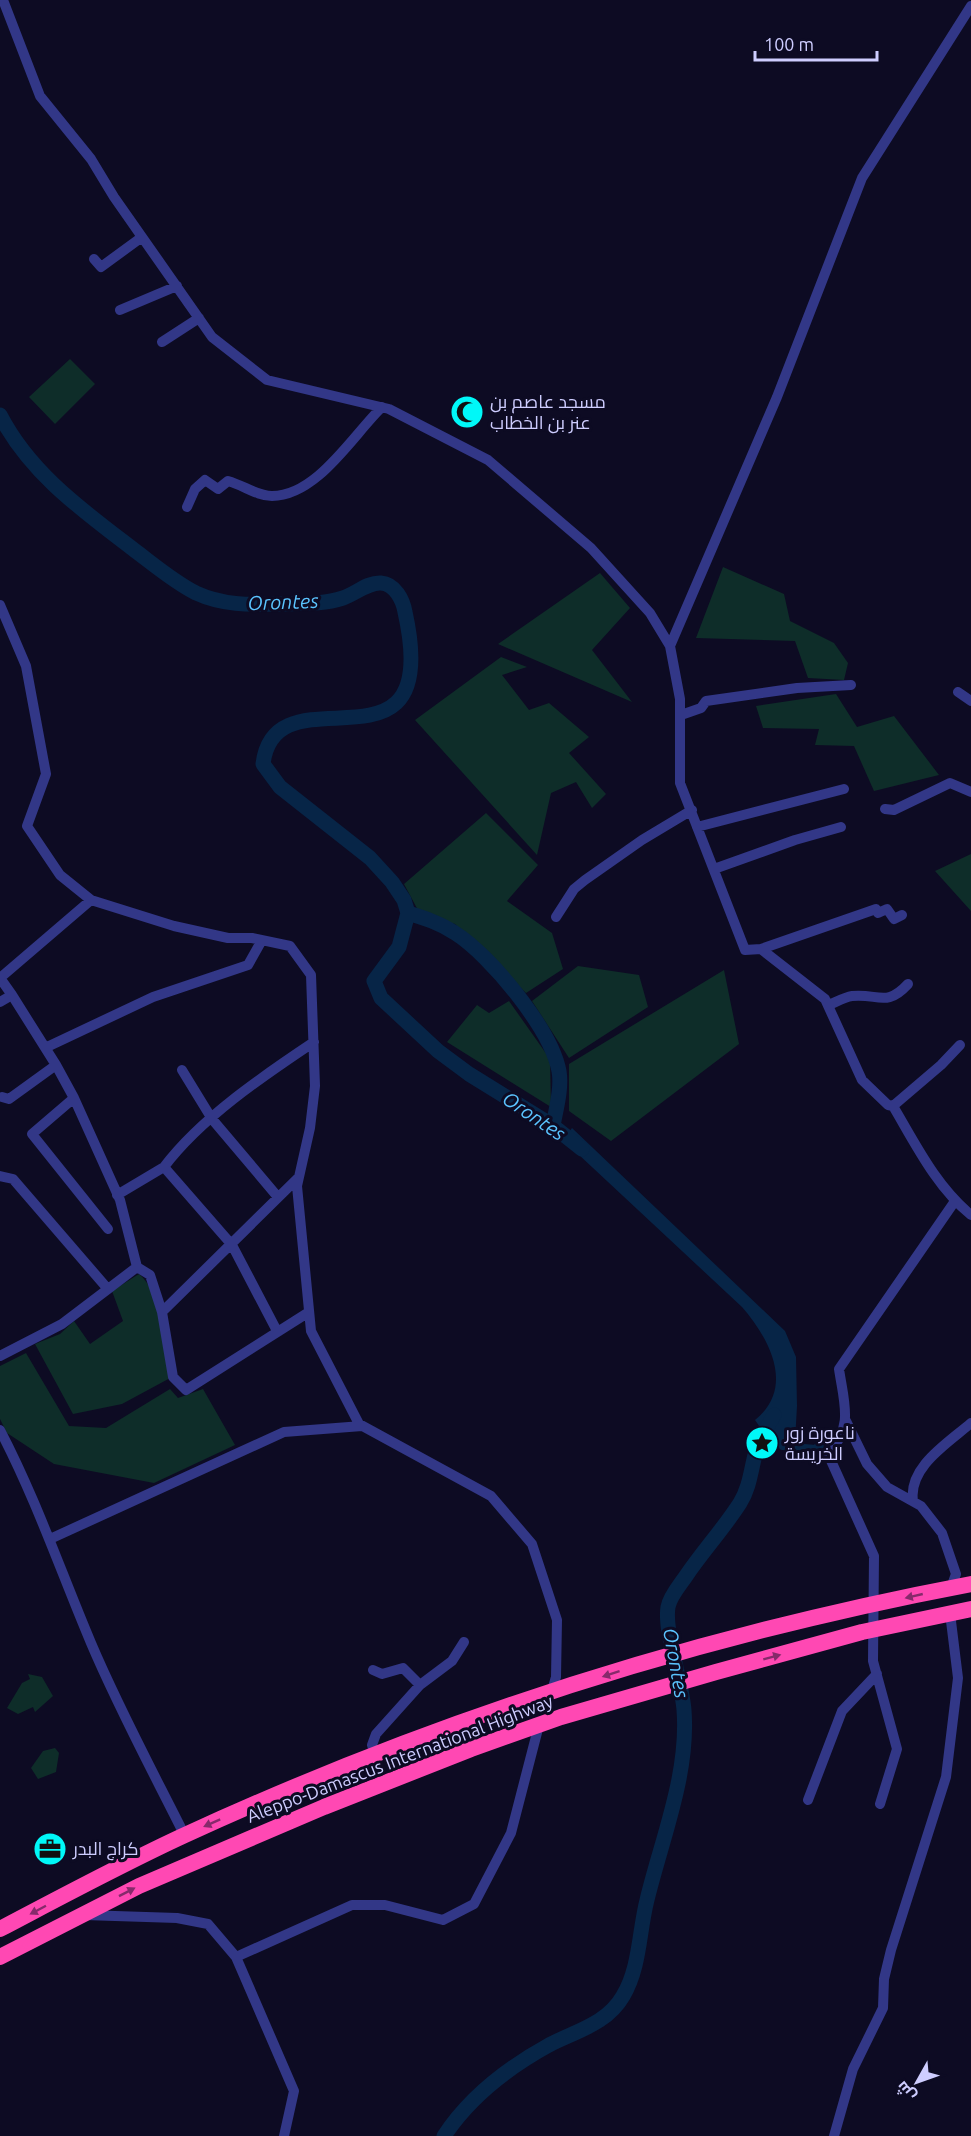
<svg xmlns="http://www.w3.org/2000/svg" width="971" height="2136" viewBox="0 0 971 2136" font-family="Ubuntu,Cairo,sans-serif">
<rect width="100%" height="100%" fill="#0d0b23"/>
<path fill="#0e2d29" d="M 70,359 L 95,384 L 55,424 L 29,397 Z
M 723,567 L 784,594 L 790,621 L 834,643 L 848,663 L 844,680 L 808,678 L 795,641 L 696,638 Z
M 600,573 L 630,608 L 592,650 L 632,702 L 498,644 Z
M 501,657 L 527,667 L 502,675 L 529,710 L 549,703 L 589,737 L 569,753 L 606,794 L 592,808 L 576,782 L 551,793 L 537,855 L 415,720 Z
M 836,694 L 857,727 L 894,716 L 939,775 L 874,791 L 854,746 L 815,745 L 819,729 L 763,728 L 756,706 Z
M 486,813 L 538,865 L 507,901 L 552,933 L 563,969 L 526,993 L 455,924 L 420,914 L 404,884 Z
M 971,854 L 971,911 L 935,871 Z
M 578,966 L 639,975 L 648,1007 L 569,1058 L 532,1001 Z
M 724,970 L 739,1044 L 611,1141 L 569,1111 L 569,1064 Z
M 509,1001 L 550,1059 L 551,1107 L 447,1042 L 477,1005 L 489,1013 Z
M 139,1274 C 161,1291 166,1350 172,1377 L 122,1404 L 73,1414 L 35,1344 L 60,1334 L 74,1321 L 90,1344 L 123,1321 L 112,1291 Z
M 26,1353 L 69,1426 L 106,1428 L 170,1389 L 178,1398 L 203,1389 L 235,1445 L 154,1483 L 54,1464 L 7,1433 L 0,1419 L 0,1366 Z
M 28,1674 L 42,1677 L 53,1696 L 35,1712 L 33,1707 L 18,1714 L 7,1708 L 22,1683 L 30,1679 Z
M 55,1748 L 59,1753 L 56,1772 L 38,1779 L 31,1768 L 43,1751 Z"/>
<path fill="#072547" d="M 572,1128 L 785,1331 L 796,1357 L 797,1406 L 795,1441 L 773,1446 L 755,1420 C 796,1387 769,1338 742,1307 L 563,1140 Z"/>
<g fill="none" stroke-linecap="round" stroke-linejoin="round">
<path stroke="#072547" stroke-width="8" d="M 783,1446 L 815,1449 L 832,1437"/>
<path stroke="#072547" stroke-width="15" d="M 0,415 C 30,473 82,510 133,549 C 153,564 174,582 196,593 C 222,605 249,605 276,604 C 299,603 321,605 343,598 C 355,594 368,582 381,583 C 395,584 403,600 405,612 C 445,791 275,663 263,764 L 280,787 L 370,858 L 392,882 L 404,900 L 408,913 L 399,947 L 374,981 L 381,998 L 438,1051 L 469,1074 L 553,1126 L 582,1149
M 408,913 C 424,918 440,923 455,933 C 490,955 551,1029 559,1071 C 562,1088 556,1109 553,1126
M 444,2136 C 469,2098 509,2067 549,2045 C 576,2031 607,2024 623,1996 C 640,1968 639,1931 647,1900 C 662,1838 689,1774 684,1710 C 682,1682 664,1631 668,1607 C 670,1596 680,1585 686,1576 C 703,1551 724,1528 740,1503 C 750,1487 751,1469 756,1451 C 759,1438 768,1427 774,1415"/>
<path stroke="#323787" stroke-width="10" d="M 3,0 L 40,96 L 91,159 L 114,197 L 212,337 L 267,380 L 389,409 L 488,460 L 591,548 L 650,613 L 670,646 L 680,699 L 680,783 L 745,950 L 761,949 L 825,999 L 862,1080 L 888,1105 L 893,1106 C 916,1145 936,1186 971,1215
M 94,259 L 101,267 L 142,237
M 120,310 L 177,286
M 162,342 L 199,318
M 187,507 L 195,489 L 205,480 L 218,489 L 228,481 C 243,485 257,496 272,496 C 317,496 353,435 382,407
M 0,605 L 26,666 L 46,774 L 27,826 L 60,875 L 91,900
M 670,646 L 777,397 L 862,178 L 971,6
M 958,692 L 971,701
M 681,715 L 701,708 L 706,701 L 797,688 L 851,685
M 885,809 L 894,810 L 950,783 L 971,792
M 697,827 L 844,789
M 714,869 L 795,840 L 841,827
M 556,917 L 574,889 L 585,880 L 642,840 L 692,810
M 761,949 L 876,909 L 878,913 L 887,909 L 894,919 L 902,915
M 12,995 L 56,1065
M 0,1002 L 12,995 L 0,978 L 91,900 L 174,926 L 228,938 L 252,938 L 290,946 L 311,975 L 315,1086 L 310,1128 L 297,1186 L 311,1331 L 359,1424 L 491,1496 L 532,1544 L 557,1620 L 556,1677 L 551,1694
M 829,1005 C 836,1002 845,997 852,996 C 878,993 886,1008 908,984
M 47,1047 L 153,997 L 248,965 L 262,940
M 182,1070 L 212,1119 L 277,1196
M 2,1097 L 9,1099 L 56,1065 L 74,1098 L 120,1200 L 137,1267
M 74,1098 L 32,1134 L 108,1229
M 893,1106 L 941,1065 L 960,1045
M 164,1167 C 201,1118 263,1076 314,1042
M 0,1176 L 13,1179 L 107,1288
M 117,1195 L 164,1167 L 232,1245 L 277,1331
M 162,1312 L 299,1177
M 0,1356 L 62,1324 L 137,1267 L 150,1275 L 162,1312 L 173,1377 L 186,1390 L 309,1312
M 846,1421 L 867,1464 L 887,1487 L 921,1506 L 942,1533 L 956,1574 L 951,1588
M 0,1430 C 36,1499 61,1572 91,1643 C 119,1709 153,1772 185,1836
M 913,1501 C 908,1467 948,1443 971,1423
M 50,1539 L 284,1432 L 362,1426
M 373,1670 L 382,1674 L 403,1668 L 420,1685
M 375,1756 L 372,1745 L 376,1734 L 420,1685 L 452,1661 L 464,1642
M 808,1800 L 842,1711 L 877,1674
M 880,1804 L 897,1749 L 873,1661 L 874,1556 L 828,1454 C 854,1427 844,1403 839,1369 L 955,1201
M 84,1915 L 177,1918 L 208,1924 L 236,1957 L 294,2091 L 284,2136
M 236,1957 L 352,1905 L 385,1905 L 443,1920 L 474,1904 L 511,1833 L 539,1725
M 834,2136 L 853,2069 L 883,2008 L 884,1979 L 891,1950 L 946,1777 L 958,1678 L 950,1613"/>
<path stroke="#ff48b3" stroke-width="16" d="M 0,1929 C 61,1897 122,1864 185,1835 C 435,1720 701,1635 971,1584
M 0,1957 L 139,1886 L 324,1807 L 471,1749 L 561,1717 L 716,1672 L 862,1632 L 971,1609"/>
</g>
<defs><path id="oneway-solid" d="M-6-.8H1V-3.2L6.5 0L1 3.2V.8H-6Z" transform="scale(1.5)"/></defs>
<g fill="#862a6b">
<use href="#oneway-solid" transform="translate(914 1596) rotate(167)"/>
<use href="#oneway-solid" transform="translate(772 1657) rotate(-15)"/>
<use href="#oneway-solid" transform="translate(611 1674) rotate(162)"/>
<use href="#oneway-solid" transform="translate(212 1823) rotate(156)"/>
<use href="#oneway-solid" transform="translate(127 1892) rotate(-27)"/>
<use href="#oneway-solid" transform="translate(38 1910) rotate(152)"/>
</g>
<defs>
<g id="mosque-disc" transform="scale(1.725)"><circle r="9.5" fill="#00f8f8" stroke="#0d0b23"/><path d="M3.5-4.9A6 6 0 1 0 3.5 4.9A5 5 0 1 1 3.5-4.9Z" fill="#111"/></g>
<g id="sight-disc" transform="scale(1.725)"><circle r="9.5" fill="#00f8f8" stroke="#0d0b23"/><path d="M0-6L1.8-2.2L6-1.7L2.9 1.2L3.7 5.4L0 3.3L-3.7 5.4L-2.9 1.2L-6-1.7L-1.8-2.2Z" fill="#111"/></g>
<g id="office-disc" transform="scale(1.725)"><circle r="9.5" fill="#00f8f8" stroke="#0d0b23"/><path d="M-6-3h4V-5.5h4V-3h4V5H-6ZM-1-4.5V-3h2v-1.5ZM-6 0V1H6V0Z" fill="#111"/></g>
</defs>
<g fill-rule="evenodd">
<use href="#mosque-disc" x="467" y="412"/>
<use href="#sight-disc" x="762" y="1443"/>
<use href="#office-disc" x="50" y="1849"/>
</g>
<g text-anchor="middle" stroke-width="6" stroke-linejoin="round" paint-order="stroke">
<g font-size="18" fill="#cecdff" stroke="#0d0b23" text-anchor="start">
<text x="490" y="408">مسجد عاصم بن<tspan x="490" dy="21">عنر بن الخطاب</tspan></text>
<text x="785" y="1439">ناعورة زور<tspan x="785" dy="21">الخريسة</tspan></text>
<text x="73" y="1855">كراج البدر</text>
</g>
<g font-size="18" fill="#cecdff" stroke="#0d0b23">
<text transform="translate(400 1759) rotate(-21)" y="6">Aleppo-Damascus International Highway</text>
</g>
<g font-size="20" font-style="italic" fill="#5bc4ff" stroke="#0d0b23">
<text transform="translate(283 602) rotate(-2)" y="7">Orontes</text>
<text transform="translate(534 1116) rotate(34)" y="7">Orontes</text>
<text transform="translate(676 1663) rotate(80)" y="7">Orontes</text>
</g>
</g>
<g transform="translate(917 2082) rotate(230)" stroke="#0d0b23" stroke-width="4.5" paint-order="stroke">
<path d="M0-4.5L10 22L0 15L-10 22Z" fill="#cecdff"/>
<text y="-9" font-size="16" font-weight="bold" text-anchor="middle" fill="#cecdff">ش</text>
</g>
<path d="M755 51v9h122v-9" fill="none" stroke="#cecdff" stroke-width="3"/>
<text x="764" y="51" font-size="18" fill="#cecdff" stroke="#0d0b23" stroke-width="4.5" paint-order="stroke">100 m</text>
</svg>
